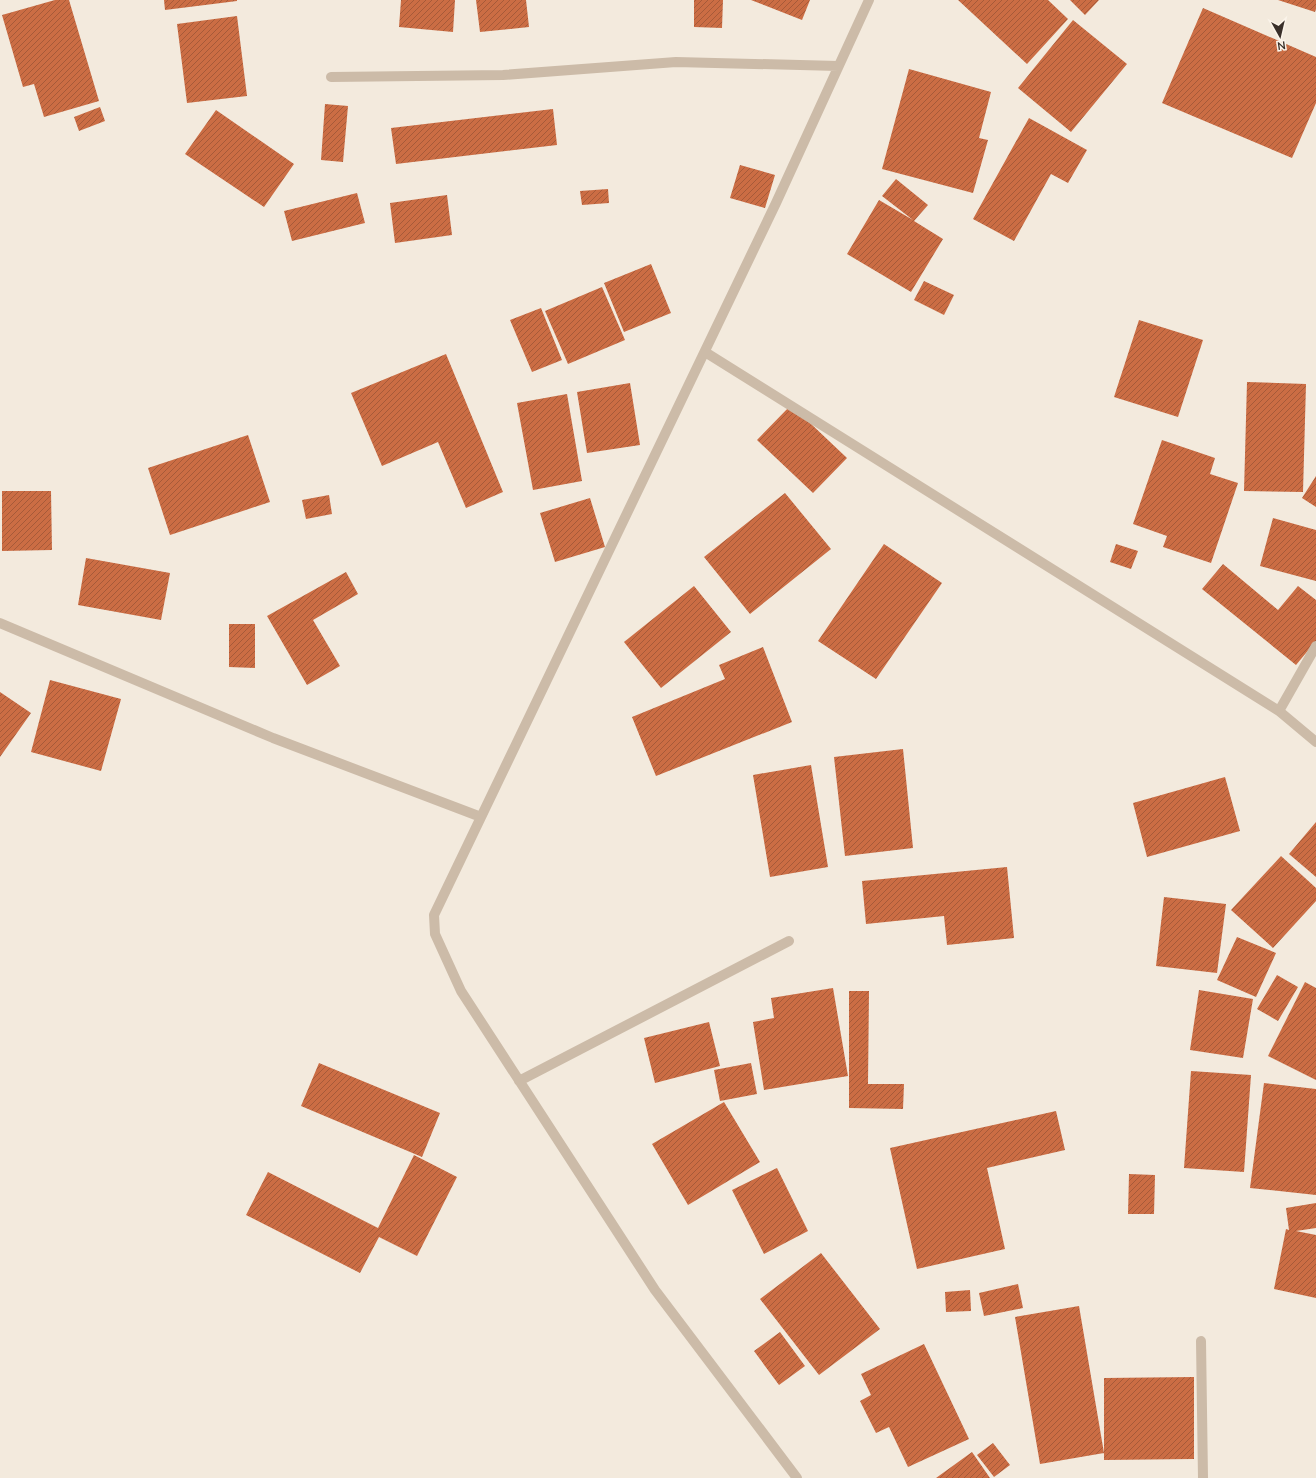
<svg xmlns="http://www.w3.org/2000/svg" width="1316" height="1478" viewBox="0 0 1316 1478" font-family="'Nunito Sans',sans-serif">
<defs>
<pattern id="building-hatch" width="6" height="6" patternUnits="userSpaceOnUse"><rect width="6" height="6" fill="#cb6d44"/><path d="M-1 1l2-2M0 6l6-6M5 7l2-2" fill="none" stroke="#a65a39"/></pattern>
</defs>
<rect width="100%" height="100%" fill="#f3eadd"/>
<path fill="url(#building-hatch)" d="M 55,0 L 69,0 L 99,101 L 44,117 L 34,84 L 23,87 L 2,15 Z
M 164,0 L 237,0 L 237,1 L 165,10 Z
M 401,0 L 455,0 L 453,32 L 399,27 Z
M 476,0 L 526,0 L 529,27 L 480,32 Z
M 694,0 L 723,0 L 722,28 L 694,27 Z
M 751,0 L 810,0 L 802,20 Z
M 958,0 L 1048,0 L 1068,19 L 1027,64 Z
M 1070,0 L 1099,0 L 1085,15 Z
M 1278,0 L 1316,0 L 1316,9 L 1315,12 Z
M 1203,8 L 1316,57 L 1316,103 L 1292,158 L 1162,103 Z
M 237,16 L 247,96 L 187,103 L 177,24 Z
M 1073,20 L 1127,64 L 1071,132 L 1018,88 Z
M 909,69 L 991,92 L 979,138 L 988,140 L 973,193 L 882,169 Z
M 325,104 L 348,106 L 343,162 L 321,160 Z
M 100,107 L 105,121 L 79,131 L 74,117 Z
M 553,109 L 557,145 L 396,164 L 391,128 Z
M 216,110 L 294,164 L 264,207 L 185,154 Z
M 1029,118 L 1087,150 L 1068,183 L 1051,174 L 1014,241 L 973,219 Z
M 740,165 L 775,175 L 765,208 L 730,198 Z
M 896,179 L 928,205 L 914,221 L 943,239 L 911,292 L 847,254 L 879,200 L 913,220 L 882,196 Z
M 608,189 L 609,203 L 582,205 L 580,191 Z
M 357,193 L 365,223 L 292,241 L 284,211 Z
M 447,195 L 452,235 L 395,243 L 390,203 Z
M 651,264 L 671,313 L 624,332 L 604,283 Z
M 924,281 L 954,295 L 944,315 L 914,300 Z
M 602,287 L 625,340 L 568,364 L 545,311 Z
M 541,308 L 562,360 L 532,372 L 510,320 Z
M 1139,320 L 1203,340 L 1178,417 L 1114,397 Z
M 446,354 L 503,492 L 466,508 L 438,442 L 382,466 L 351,393 Z
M 1247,382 L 1306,384 L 1303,492 L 1244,491 Z
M 630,383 L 640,445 L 587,453 L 577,392 Z
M 567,394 L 582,481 L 533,490 L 517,403 Z
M 791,405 L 847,458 L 813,493 L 757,440 Z
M 248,435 L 270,502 L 170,535 L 148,468 Z
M 1162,440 L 1215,458 L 1210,474 L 1238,483 L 1211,563 L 1163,547 L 1167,536 L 1133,524 Z
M 1316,476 L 1316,507 L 1302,498 Z
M 2,491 L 51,491 L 52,550 L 2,551 Z
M 785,493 L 831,549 L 750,614 L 704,557 Z
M 329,495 L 332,514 L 306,519 L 302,500 Z
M 590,498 L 605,547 L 555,562 L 540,513 Z
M 1273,518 L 1316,530 L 1316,581 L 1260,566 Z
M 884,544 L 942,583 L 876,679 L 818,641 Z
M 1116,544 L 1138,551 L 1131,569 L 1110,562 Z
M 86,558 L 170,573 L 161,620 L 78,605 Z
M 1223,564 L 1278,610 L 1298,586 L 1316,600 L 1316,641 L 1296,665 L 1202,589 Z
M 346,572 L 358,594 L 313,620 L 340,666 L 307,685 L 267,616 Z
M 694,586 L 731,632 L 661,688 L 624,642 Z
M 229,624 L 255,624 L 255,668 L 229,667 Z
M 763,647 L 792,722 L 656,776 L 632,717 L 725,679 L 719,665 Z
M 50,680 L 121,699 L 101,771 L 31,752 Z
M 0,692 L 31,713 L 0,757 Z
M 903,749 L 913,848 L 845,856 L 834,757 Z
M 811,765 L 828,867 L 770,877 L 753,775 Z
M 1225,777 L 1240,831 L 1147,857 L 1133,803 Z
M 1316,822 L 1316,877 L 1289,854 Z
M 1281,856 L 1316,888 L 1316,901 L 1273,948 L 1231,910 Z
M 1007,867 L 1014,938 L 947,945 L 944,916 L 866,924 L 862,881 Z
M 1164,897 L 1226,904 L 1217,973 L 1156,966 Z
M 1237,937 L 1276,953 L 1256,997 L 1217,980 Z
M 1277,975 L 1298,987 L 1278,1021 L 1257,1009 Z
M 1305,982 L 1316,988 L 1316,1080 L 1268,1056 Z
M 833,988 L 848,1076 L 764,1090 L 753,1022 L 774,1018 L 771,998 Z
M 1199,990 L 1253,999 L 1243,1058 L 1190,1050 Z
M 849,991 L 869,991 L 868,1084 L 904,1084 L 903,1109 L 849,1108 Z
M 709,1022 L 720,1066 L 655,1083 L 644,1038 Z
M 319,1063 L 440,1113 L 422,1157 L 301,1106 Z
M 751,1063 L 757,1094 L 720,1101 L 714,1070 Z
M 1191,1071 L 1251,1075 L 1244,1172 L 1184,1168 Z
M 1264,1083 L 1316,1089 L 1316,1195 L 1250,1188 Z
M 724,1102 L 760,1162 L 688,1205 L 652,1144 Z
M 1056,1111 L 1065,1150 L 987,1168 L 1005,1249 L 917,1269 L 890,1148 Z
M 414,1155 L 457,1177 L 417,1256 L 379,1237 L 360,1273 L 246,1215 L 268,1172 L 378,1228 Z
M 777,1168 L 808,1231 L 764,1254 L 732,1190 Z
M 1129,1174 L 1155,1175 L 1154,1214 L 1128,1214 Z
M 1316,1203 L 1316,1228 L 1296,1231 L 1316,1235 L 1316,1298 L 1274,1289 L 1286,1229 L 1289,1230 L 1286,1208 Z
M 821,1253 L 880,1329 L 819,1375 L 760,1299 Z
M 1018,1284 L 1023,1308 L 984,1316 L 979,1293 Z
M 970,1290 L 971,1311 L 946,1312 L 945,1292 Z
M 1079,1306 L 1104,1453 L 1040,1464 L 1015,1317 Z
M 780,1332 L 805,1366 L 779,1385 L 754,1351 Z
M 924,1344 L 969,1439 L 908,1467 L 889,1427 L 876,1433 L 860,1401 L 871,1395 L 861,1374 Z
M 1194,1377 L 1194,1459 L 1104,1460 L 1104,1378 Z
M 993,1443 L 1010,1465 L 994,1477 L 977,1455 Z
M 972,1452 L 990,1478 L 936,1478 Z"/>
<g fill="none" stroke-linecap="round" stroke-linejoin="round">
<path stroke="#ccbba8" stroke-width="10" d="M 331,77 L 503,75 L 676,62 L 838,66
M 705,352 L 1279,711 L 1316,742
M 0,623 L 273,738 L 481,817
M 1279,711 L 1316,646
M 519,1081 L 789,941
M 1201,1341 L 1203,1478
M 797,1478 L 655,1290 L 461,991 L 435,934 L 434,915 L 776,203 L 869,0"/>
</g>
<g transform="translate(1280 36) rotate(172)" stroke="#fbf4ea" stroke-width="3" paint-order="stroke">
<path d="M0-3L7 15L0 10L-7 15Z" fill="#392f29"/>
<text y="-6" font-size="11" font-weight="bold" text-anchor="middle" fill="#392f29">N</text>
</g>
</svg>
